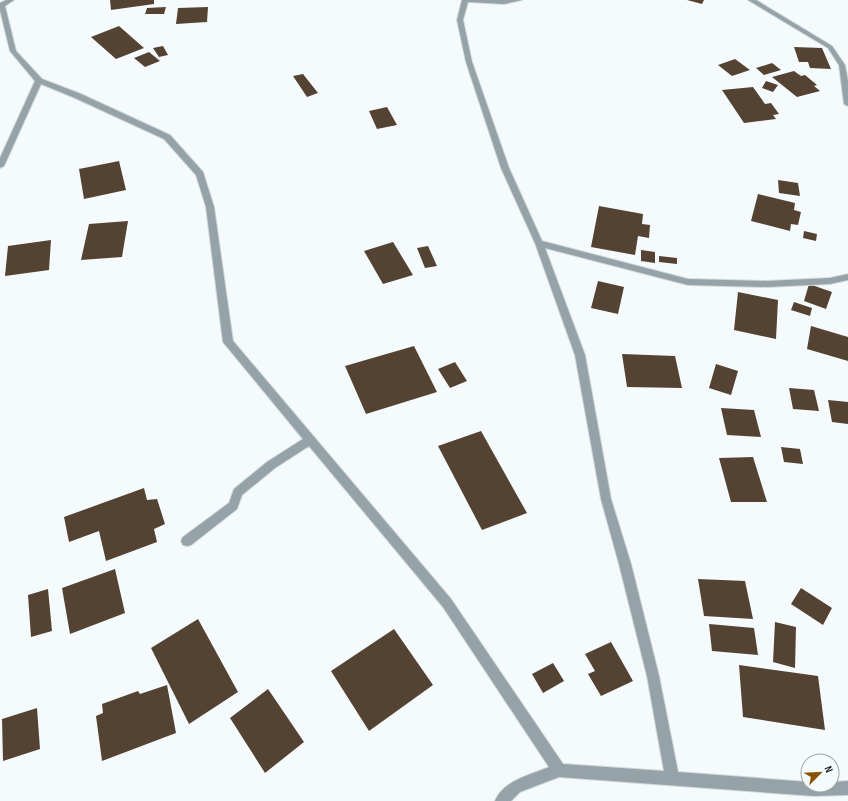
<svg xmlns="http://www.w3.org/2000/svg" width="848" height="801" viewBox="0 0 848 801" font-family="'Sofia Sans Condensed',sans-serif">
<rect width="100%" height="100%" fill="#f5fbfd"/>
<path fill="#544332" d="M 110,0 L 154,0 L 154,4 L 111,10 Z
M 687,0 L 704,0 L 702,4 Z
M 166,7 L 164,14 L 145,14 L 147,8 Z
M 208,7 L 207,22 L 176,24 L 178,8 Z
M 119,26 L 144,48 L 116,59 L 91,37 Z
M 163,46 L 168,55 L 159,57 L 153,48 Z
M 794,47 L 822,48 L 831,69 L 810,68 L 808,62 L 799,62 Z
M 149,52 L 160,61 L 145,67 L 134,58 Z
M 735,59 L 750,70 L 732,76 L 718,65 Z
M 772,63 L 781,70 L 764,75 L 756,68 Z
M 794,71 L 801,76 L 805,75 L 817,85 L 814,86 L 820,91 L 797,97 L 772,77 Z
M 303,74 L 318,93 L 307,97 L 293,76 Z
M 766,81 L 778,85 L 773,92 L 762,88 Z
M 753,87 L 765,104 L 771,103 L 779,114 L 773,115 L 776,119 L 744,123 L 722,90 Z
M 387,107 L 397,125 L 377,129 L 369,111 Z
M 119,161 L 126,190 L 84,199 L 79,169 Z
M 778,180 L 798,183 L 800,196 L 779,193 Z
M 758,194 L 795,203 L 794,210 L 801,212 L 798,225 L 791,224 L 790,231 L 751,221 Z
M 599,206 L 643,214 L 642,224 L 650,225 L 649,238 L 638,236 L 635,255 L 591,247 Z
M 128,221 L 122,257 L 81,260 L 89,224 Z
M 804,231 L 817,234 L 816,241 L 803,238 Z
M 51,240 L 49,270 L 5,276 L 8,246 Z
M 393,242 L 413,275 L 383,284 L 364,251 Z
M 428,246 L 437,266 L 425,268 L 417,248 Z
M 641,250 L 655,252 L 655,263 L 641,261 Z
M 659,256 L 677,258 L 677,264 L 659,262 Z
M 598,281 L 624,287 L 618,314 L 591,308 Z
M 809,284 L 832,292 L 826,309 L 804,301 Z
M 738,292 L 778,300 L 776,339 L 734,330 Z
M 794,302 L 812,308 L 810,316 L 791,310 Z
M 811,326 L 848,337 L 848,361 L 807,349 Z
M 414,346 L 437,392 L 366,414 L 345,366 Z
M 622,354 L 675,356 L 682,388 L 627,387 Z
M 455,362 L 467,381 L 450,388 L 438,369 Z
M 716,364 L 738,371 L 731,395 L 709,388 Z
M 789,388 L 814,390 L 819,411 L 793,409 Z
M 828,400 L 848,402 L 848,424 L 832,422 Z
M 721,408 L 754,410 L 761,437 L 727,435 Z
M 481,431 L 527,513 L 482,530 L 438,446 Z
M 781,447 L 800,449 L 803,464 L 784,462 Z
M 753,457 L 767,502 L 731,502 L 719,458 Z
M 144,488 L 147,500 L 157,499 L 165,524 L 154,529 L 157,542 L 106,561 L 99,531 L 69,542 L 64,517 Z
M 115,569 L 125,613 L 70,634 L 62,588 Z
M 698,579 L 745,581 L 753,619 L 704,616 Z
M 801,588 L 832,608 L 823,625 L 791,604 Z
M 48,589 L 52,631 L 31,637 L 28,595 Z
M 198,619 L 238,692 L 189,724 L 151,648 Z
M 775,622 L 796,627 L 795,668 L 773,662 Z
M 709,624 L 754,628 L 758,655 L 712,651 Z
M 394,629 L 433,685 L 369,731 L 331,671 Z
M 611,642 L 633,681 L 601,696 L 588,674 L 595,671 L 585,654 Z
M 553,663 L 564,681 L 543,693 L 532,674 Z
M 739,665 L 818,676 L 825,730 L 743,717 Z
M 167,685 L 176,733 L 102,761 L 96,716 L 103,713 L 102,704 L 138,691 L 140,694 Z
M 268,689 L 304,742 L 265,773 L 230,718 Z
M 37,708 L 40,749 L 3,761 L 2,719 Z"/>
<g fill="none" stroke-linecap="round" stroke-linejoin="round">
<g stroke="#d2d9db" stroke-width="2">
<path id="minor" d="M 6,0 L 14,0 L 5,6 L 16,51 L 42,79 L 81,94 L 170,135 L 203,172 L 214,207 L 233,341 L 451,599 L 563,764 L 664,771 L 647,676 L 619,564 L 601,499 L 575,355 L 535,243 L 501,168 L 466,62 L 457,20 L 462,0 L 522,0 L 504,4 L 468,2 L 463,20 L 472,62 L 509,168 L 542,241 L 688,279 L 767,281 L 830,278 L 848,274 L 848,280 L 830,284 L 767,287 L 688,285 L 545,248 L 585,355 L 611,499 L 631,564 L 659,676 L 678,772 L 808,782 L 808,785 L 832,785 L 832,782 L 848,781 L 848,795 L 814,796 L 559,777 L 520,792 L 511,801 L 495,801 C 504,780 530,775 549,767 L 443,607 L 309,446 L 275,468 L 242,495 L 237,509 L 191,545 L 187,546 L 183,545 L 181,541 L 183,537 L 229,503 L 234,489 L 267,462 L 303,439 L 223,342 L 206,207 L 196,175 L 164,139 L 75,98 L 41,84 L 4,166 L 0,168 L 0,158 L 35,81 L 10,51 L 0,10 L 0,3 Z
M 748,0 L 756,0 L 832,46 L 845,65 L 848,81 L 848,106 L 844,104 L 839,65 L 828,48 Z"/>
</g>
<use href="#minor" fill="#95a2a7" fill-rule="evenodd"/>
</g>
<g transform="translate(820 773) rotate(66)"><circle r="19" fill="#f5fbfd" stroke="#9ea6a9"/>
<path d="M0-3L7 15L0 10L-7 15Z" fill="#885200"/>
<text y="-6" font-size="11" font-weight="bold" text-anchor="middle" fill="#1b272a">N</text>
</g>
</svg>
